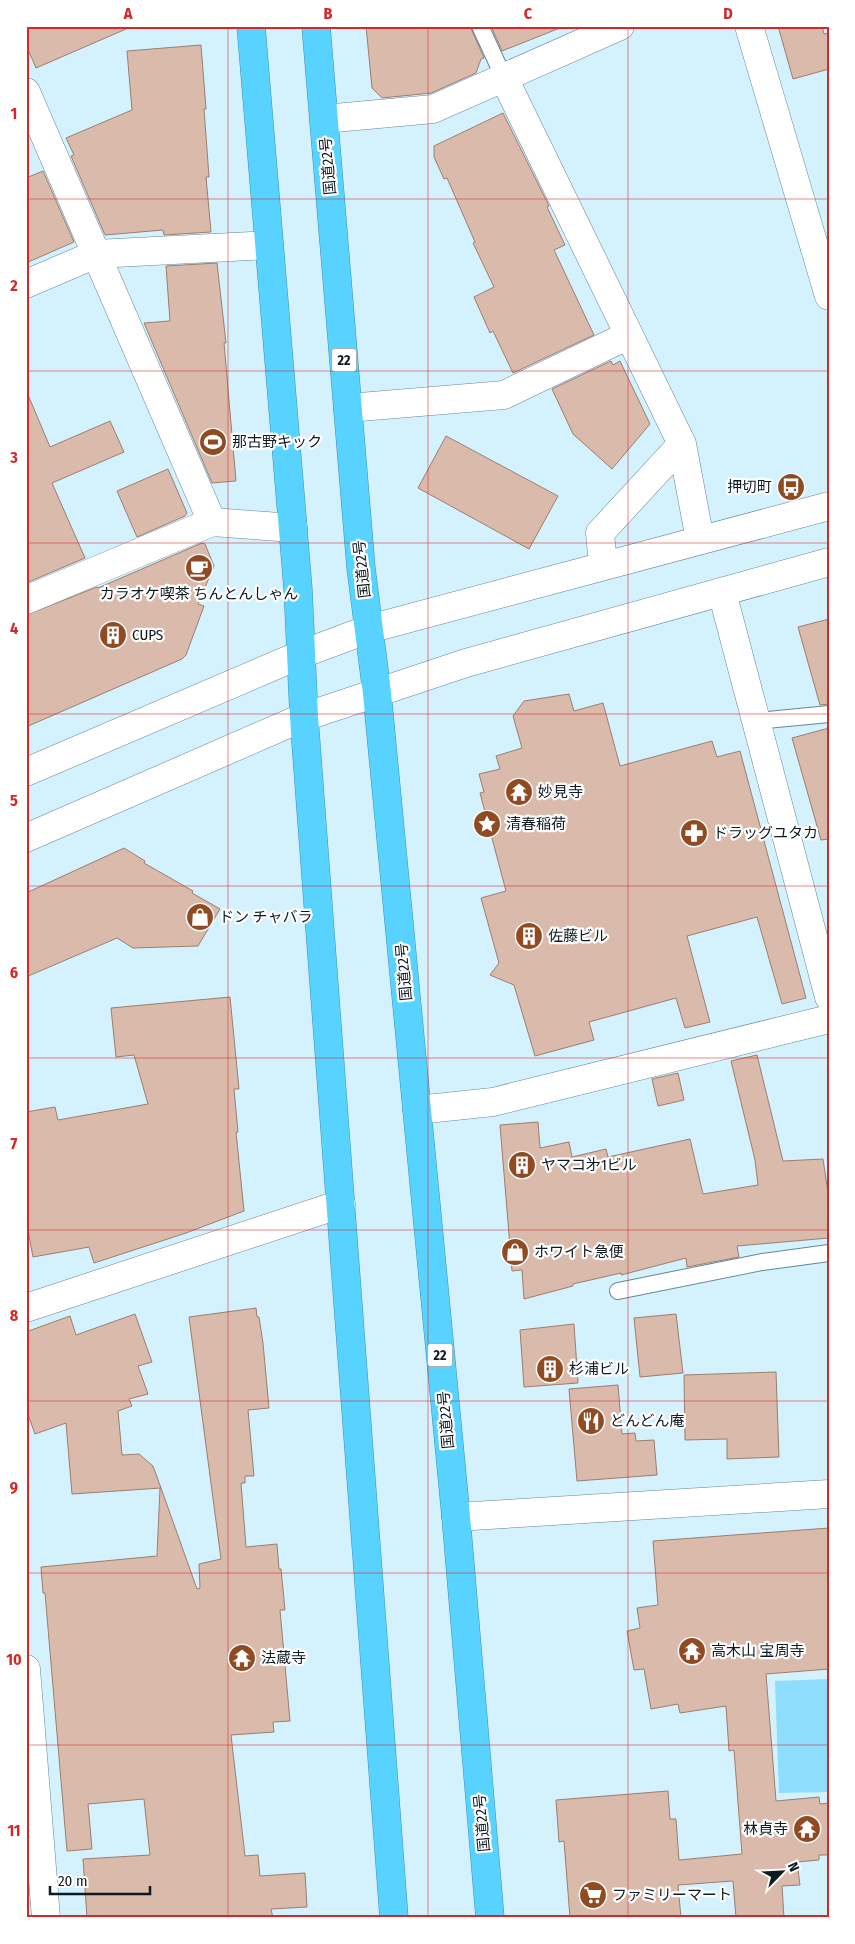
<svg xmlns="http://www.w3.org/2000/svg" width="855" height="1944" viewBox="0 0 855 1944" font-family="'Fira Sans Condensed','Noto Sans JP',sans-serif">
<rect width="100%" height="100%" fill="#d4f1fe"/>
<path fill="#8fddfc" d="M 829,1679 L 829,1792 L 779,1793 L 775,1681 Z"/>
<path fill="#dabaaa" stroke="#9c7e6f" d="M 26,26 L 133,26 L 36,68 L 26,45 Z
M 366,26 L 470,26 L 484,58 L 481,59 L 476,73 L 431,93 L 382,98 L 372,88 Z
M 491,26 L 560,26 L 560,28 L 502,51 Z
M 778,26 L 822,26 L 824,34 L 829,33 L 829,69 L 793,79 Z
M 201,45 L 206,109 L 204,109 L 209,177 L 206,177 L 211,232 L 164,235 L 163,230 L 105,235 L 71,156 L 74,155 L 66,138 L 132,110 L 127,51 Z
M 503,113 L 549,206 L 547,207 L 565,245 L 554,250 L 594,335 L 513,373 L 493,331 L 490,333 L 474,297 L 494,287 L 473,243 L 475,242 L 447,178 L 444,179 L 434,157 L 434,146 Z
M 43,171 L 74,242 L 26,263 L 26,178 Z
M 217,263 L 226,343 L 224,343 L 236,481 L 212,483 L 144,323 L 170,321 L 166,266 Z
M 611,361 L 613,365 L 620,361 L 650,424 L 612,469 L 573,434 L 552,389 Z
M 26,390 L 50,447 L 110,421 L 124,452 L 52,483 L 85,558 L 26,583 Z
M 446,436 L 558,496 L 529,549 L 418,488 Z
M 168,469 L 187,513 L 185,516 L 137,537 L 117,491 Z
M 202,543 L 205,544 L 214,566 L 198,604 L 204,606 L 186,655 L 182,659 L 26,727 L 26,615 L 97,587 L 98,588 Z
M 829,619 L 829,704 L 820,705 L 798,627 Z
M 569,694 L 574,711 L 603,703 L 620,766 L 712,741 L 717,757 L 740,751 L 806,998 L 782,1004 L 757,917 L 687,936 L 710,1022 L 685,1028 L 676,998 L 589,1022 L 594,1040 L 535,1056 L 514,985 L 490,975 L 499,963 L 481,898 L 506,891 L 480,793 L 484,792 L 479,774 L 500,769 L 496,756 L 522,748 L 513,716 L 524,701 Z
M 829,728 L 829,839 L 821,840 L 792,738 Z
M 124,848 L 145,861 L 144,863 L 193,891 L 192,893 L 220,909 L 198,946 L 133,948 L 117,938 L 26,977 L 26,893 Z
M 230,997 L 239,1089 L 234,1089 L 238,1132 L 236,1132 L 244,1211 L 186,1233 L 94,1263 L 89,1247 L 33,1257 L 26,1220 L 26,1112 L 55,1107 L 58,1120 L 148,1104 L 134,1055 L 116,1057 L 111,1008 Z
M 757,1055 L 783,1161 L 823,1159 L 829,1199 L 829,1238 L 737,1246 L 739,1257 L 687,1267 L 686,1258 L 621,1275 L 621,1273 L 573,1284 L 573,1286 L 524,1299 L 522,1270 L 512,1271 L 500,1125 L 538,1122 L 540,1148 L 569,1142 L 572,1157 L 606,1149 L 608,1157 L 690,1139 L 703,1194 L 758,1185 L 755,1160 L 731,1061 Z
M 678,1073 L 684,1100 L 658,1106 L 652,1079 Z
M 256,1308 L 257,1317 L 259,1317 L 263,1343 L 269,1408 L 248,1410 L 254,1476 L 245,1476 L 245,1483 L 241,1483 L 246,1547 L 277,1544 L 279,1569 L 281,1569 L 285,1610 L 280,1610 L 290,1721 L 273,1722 L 274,1732 L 231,1735 L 245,1856 L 258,1855 L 260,1876 L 305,1873 L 307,1907 L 271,1909 L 273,1918 L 87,1918 L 83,1859 L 150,1855 L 144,1799 L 88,1804 L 92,1849 L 67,1851 L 45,1593 L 43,1593 L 41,1567 L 157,1556 L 160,1488 L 161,1488 L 197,1589 L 200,1588 L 199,1564 L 221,1559 L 189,1317 Z
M 135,1314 L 152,1362 L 138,1366 L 148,1394 L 129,1399 L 132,1406 L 118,1411 L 122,1455 L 139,1454 L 153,1466 L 161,1488 L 72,1494 L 66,1423 L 35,1434 L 26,1409 L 26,1332 L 70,1316 L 76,1335 Z
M 676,1314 L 683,1373 L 640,1377 L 634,1318 Z
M 574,1324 L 578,1383 L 524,1387 L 520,1330 Z
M 776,1372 L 779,1457 L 727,1459 L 727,1439 L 685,1440 L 684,1375 Z
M 618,1385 L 622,1434 L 635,1433 L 636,1441 L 654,1440 L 657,1475 L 577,1481 L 569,1389 Z
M 829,1528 L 829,1669 L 766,1674 L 776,1801 L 819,1797 L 820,1804 L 829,1803 L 829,1855 L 819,1855 L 819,1860 L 797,1862 L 800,1885 L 782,1886 L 784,1918 L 736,1918 L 733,1881 L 678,1885 L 681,1918 L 570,1918 L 564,1841 L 559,1842 L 556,1800 L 668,1791 L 670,1819 L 676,1819 L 679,1860 L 742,1854 L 734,1750 L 729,1751 L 726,1706 L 680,1713 L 678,1704 L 651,1709 L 644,1669 L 634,1670 L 627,1631 L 640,1628 L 637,1608 L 658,1605 L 653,1541 Z"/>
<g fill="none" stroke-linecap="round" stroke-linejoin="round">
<g stroke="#668795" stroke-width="18">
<path id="lane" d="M 480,26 L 504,78
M 756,721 L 829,714
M 618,1291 L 762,1262 L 829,1253"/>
</g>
<g stroke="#668795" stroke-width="29">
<path id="street" d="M 749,26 L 829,296
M 504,78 L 682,444 L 700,540
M 26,92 L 212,522
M 324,119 L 433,109 L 620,26
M 26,284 L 96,254 L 269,245
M 348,408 L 504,395 L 629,335
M 603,565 L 600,533 L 682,444
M 722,592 L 829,997
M 26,600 L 212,522 L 293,528
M 417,1110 L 493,1102 L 829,1019
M 26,1308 L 341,1204
M 456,1517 L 829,1494
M 26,1669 L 46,1918"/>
</g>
<g stroke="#668795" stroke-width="29">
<path id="secondary" d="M 26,772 L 302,654 L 369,629 L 829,506
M 26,838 L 304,717 L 466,663 L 829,562"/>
</g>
<g stroke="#3e92b0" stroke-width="29">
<path id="highway" d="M 251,26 L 298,589 L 304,717 L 394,1918
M 316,26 L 361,568 L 377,693 L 456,1517 L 490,1918"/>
</g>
<use href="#lane" stroke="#fff" stroke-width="16"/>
<use href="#street" stroke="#fff" stroke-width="28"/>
<use href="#secondary" stroke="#fff" stroke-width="28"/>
<use href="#highway" stroke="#58d2fe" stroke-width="28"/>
</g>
<path fill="none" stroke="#d62828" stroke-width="1" stroke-opacity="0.55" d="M 228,26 L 228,1918M 428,26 L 428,1918M 628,26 L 628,1918M 26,199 L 829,199M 26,371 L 829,371M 26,543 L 829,543M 26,714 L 829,714M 26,886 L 829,886M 26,1058 L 829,1058M 26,1230 L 829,1230M 26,1401 L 829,1401M 26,1573 L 829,1573M 26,1745 L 829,1745"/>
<defs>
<g id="stadium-disc" transform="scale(1.4375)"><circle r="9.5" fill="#904b22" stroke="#fff"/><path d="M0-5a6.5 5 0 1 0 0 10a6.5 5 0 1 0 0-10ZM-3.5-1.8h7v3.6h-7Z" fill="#fff"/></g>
<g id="bus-disc" transform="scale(1.4375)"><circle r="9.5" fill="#904b22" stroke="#fff"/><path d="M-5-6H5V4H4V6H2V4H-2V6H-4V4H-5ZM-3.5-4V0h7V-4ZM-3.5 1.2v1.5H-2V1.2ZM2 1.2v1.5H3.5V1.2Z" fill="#fff"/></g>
<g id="cafe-disc" transform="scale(1.4375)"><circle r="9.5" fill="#904b22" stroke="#fff"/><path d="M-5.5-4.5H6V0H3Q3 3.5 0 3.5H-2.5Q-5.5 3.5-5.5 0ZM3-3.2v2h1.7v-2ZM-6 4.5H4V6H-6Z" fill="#fff"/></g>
<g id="building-disc" transform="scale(1.4375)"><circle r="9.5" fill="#904b22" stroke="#fff"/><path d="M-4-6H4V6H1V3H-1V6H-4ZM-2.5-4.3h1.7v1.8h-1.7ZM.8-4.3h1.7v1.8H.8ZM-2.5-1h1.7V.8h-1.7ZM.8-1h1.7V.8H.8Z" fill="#fff"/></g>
<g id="temple-disc" transform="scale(1.4375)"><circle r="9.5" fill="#904b22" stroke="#fff"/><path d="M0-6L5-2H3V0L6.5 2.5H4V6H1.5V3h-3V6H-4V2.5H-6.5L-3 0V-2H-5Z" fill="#fff"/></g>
<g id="sight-disc" transform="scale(1.4375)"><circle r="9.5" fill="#904b22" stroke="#fff"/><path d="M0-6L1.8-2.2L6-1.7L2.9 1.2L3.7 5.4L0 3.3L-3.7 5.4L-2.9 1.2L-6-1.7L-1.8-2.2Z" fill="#fff"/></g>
<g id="pharmacy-disc" transform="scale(1.4375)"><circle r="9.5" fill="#904b22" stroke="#fff"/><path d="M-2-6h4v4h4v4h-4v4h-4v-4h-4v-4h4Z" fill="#fff"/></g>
<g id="shop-disc" transform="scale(1.4375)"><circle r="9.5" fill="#904b22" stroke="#fff"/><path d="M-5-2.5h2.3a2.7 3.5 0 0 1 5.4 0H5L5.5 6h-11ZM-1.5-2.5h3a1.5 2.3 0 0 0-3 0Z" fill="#fff"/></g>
<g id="restaurant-disc" transform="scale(1.4375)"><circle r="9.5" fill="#904b22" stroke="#fff"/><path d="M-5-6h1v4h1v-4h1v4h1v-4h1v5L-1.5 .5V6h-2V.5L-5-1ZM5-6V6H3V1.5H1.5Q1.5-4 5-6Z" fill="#fff"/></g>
<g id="supermarket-disc" transform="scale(1.4375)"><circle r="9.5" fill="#904b22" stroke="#fff"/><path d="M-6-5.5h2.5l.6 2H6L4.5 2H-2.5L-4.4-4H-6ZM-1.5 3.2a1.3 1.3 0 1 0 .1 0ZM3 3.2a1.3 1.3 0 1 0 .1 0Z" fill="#fff"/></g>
</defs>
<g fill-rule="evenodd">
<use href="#stadium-disc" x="213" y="442"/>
<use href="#bus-disc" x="791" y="487"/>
<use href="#cafe-disc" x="199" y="568"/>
<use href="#building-disc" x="113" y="635"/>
<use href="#temple-disc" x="519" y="792"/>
<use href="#sight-disc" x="487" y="824"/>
<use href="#pharmacy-disc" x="694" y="833"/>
<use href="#shop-disc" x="200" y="917"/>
<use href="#building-disc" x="529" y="936"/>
<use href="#building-disc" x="522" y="1165"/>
<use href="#shop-disc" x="515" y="1252"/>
<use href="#building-disc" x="550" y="1369"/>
<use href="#restaurant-disc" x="591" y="1421"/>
<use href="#temple-disc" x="692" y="1651"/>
<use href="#temple-disc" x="242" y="1658"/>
<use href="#temple-disc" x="807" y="1829"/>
<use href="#supermarket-disc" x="593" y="1895"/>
</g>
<g text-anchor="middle" stroke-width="4.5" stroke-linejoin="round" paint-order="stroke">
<g fill="#fff" stroke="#565f63" stroke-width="1">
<rect x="331.5" y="348.5" width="25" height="23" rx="4"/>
<rect x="427.5" y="1343.5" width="25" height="23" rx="4"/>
</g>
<g font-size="14" font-weight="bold" fill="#0d1a20">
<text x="344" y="365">22</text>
<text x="440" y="1360">22</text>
</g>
<g font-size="15" fill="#0d1a20" stroke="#fff">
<text transform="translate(328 166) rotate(-95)" y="5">国道22号</text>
<text transform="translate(362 569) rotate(-96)" y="5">国道22号</text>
<text transform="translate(404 972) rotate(-95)" y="5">国道22号</text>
<text transform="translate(446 1420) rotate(-95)" y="5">国道22号</text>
<text transform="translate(482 1823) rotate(-95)" y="5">国道22号</text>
</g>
<g font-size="15" fill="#0d1a20" stroke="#fff" text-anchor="start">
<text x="232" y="447">那古野キック</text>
<text x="772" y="492" text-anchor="end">押切町</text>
<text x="199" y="599" text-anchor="middle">カラオケ喫茶 ちんとんしゃん</text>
<text x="132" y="640">CUPS</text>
<text x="538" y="797">妙見寺</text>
<text x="506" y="829">清春稲荷</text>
<text x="713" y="838">ドラッグユタカ</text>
<text x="219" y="922">ドン チャバラ</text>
<text x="548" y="941">佐藤ビル</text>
<text x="541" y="1170">ヤマコ㐧1ビル</text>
<text x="534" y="1257">ホワイト急便</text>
<text x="569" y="1374">杉浦ビル</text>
<text x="610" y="1426">どんどん庵</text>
<text x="711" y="1656">高木山 宝周寺</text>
<text x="261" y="1663">法蔵寺</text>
<text x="788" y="1834" text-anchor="end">林貞寺</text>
<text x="612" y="1900">ファミリーマート</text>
</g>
</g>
<rect width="855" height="1944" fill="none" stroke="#ffffff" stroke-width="55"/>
<g transform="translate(782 1872) rotate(66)" stroke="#ffffff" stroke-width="4" paint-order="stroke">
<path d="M0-4L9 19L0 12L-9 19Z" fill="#0d1a20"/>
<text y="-8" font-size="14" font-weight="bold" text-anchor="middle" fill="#0d1a20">N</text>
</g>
<path d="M50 1886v8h100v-8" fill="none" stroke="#0d1a20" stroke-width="2.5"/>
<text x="58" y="1886" font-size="15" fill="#0d1a20" stroke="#ffffff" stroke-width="4" paint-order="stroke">20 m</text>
<rect x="28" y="28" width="800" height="1888" fill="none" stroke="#d62828" stroke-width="2"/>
<g font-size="16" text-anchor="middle" font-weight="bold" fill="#d62828">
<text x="128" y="19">A</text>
<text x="328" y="19">B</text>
<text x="528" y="19">C</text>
<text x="728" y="19">D</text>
<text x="14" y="119">1</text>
<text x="14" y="291">2</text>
<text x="14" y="463">3</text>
<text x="14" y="634">4</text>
<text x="14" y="806">5</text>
<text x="14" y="978">6</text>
<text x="14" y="1149">7</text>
<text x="14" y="1321">8</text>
<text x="14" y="1493">9</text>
<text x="14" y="1665">10</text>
<text x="14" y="1836">11</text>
</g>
</svg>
